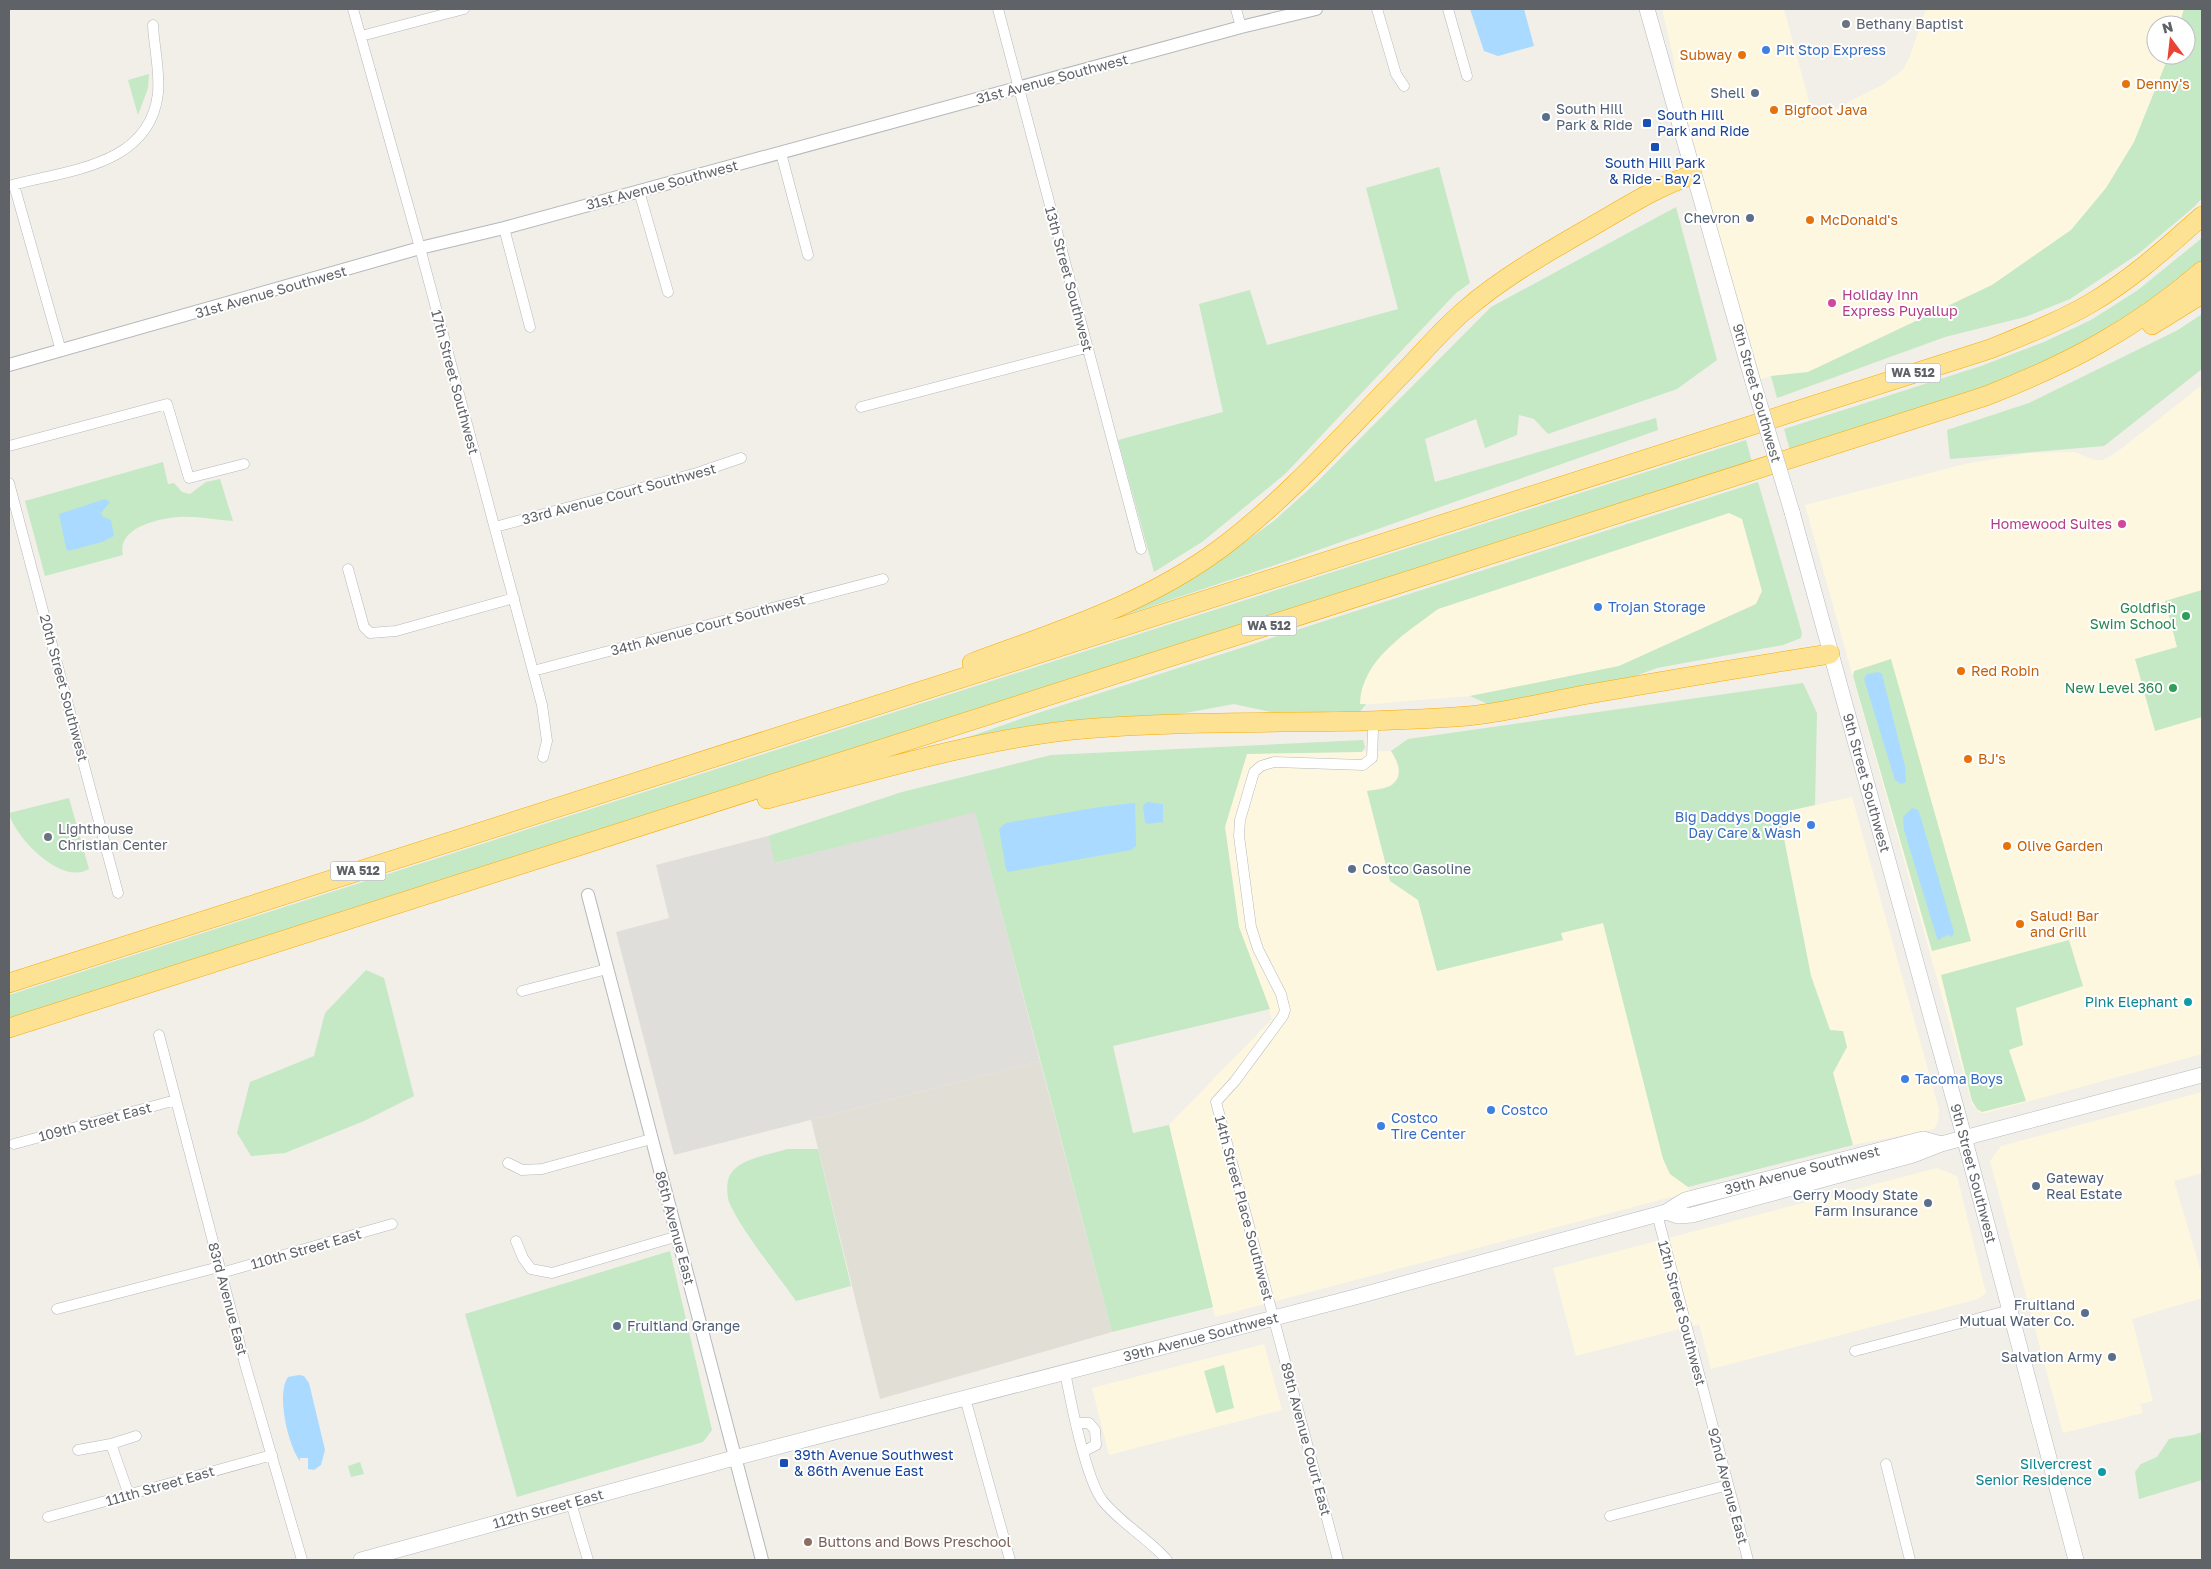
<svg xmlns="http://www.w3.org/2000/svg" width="2211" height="1569" viewBox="0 0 2211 1569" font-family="'Golos Text',sans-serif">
<rect width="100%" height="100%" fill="#f1efe8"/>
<path fill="#fef7e0" d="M 1662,9 L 1784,9 L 1814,120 L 1882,85 L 1903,70 L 1910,56 L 1926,9 L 2184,9 L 2179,25 L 2156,25 L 2156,55 L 2169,55 L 2165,69 L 2134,142 L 2106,188 L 2071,230 L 1992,285 L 1808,372 L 1771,376 L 1753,382 L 1685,149 L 1673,56 Z
M 2202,385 L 2202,1054 L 1986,1113 L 1980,1113 L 1972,1104 L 1805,505 L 1965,464 L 2028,453 L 2075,452 L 2094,460 L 2103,460 L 2117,452 Z
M 1729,513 L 1742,519 L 1762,591 L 1756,604 L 1619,666 L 1470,696 L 1360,705 L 1360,692 L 1374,662 L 1402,636 L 1438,609 Z
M 1391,751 L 1399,767 L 1398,777 L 1391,785 L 1367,792 L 1390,881 L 1418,900 L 1437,971 L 1563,940 L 1561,933 L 1603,922 L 1670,1174 L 1688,1187 L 1690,1192 L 1215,1317 L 1169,1125 L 1272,1019 L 1239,927 L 1225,826 L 1247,753 Z
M 1852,797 L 1939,1109 L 1938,1122 L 1934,1129 L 1853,1145 L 1833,1073 L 1830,1030 L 1811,976 L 1779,813 Z
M 2202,1092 L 2202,1173 L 2174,1181 L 2202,1275 L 2202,1298 L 2132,1319 L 2153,1401 L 2140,1404 L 2143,1413 L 2063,1433 L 1990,1161 L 2001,1146 Z
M 1937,1168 L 1957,1176 L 1986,1293 L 1978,1299 L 1711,1369 L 1699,1324 L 1576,1356 L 1553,1268 Z
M 1264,1344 L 1282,1410 L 1109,1455 L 1092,1388 Z"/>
<path fill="#e0deda" d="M 975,811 L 1040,1061 L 674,1155 L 616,932 L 669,918 L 656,865 L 768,836 L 776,863 Z"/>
<path fill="#e1ded6" d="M 1040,1061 L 1112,1332 L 880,1399 L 811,1120 Z"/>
<path fill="#c5e8c5" d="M 2184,9 L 2202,9 L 2202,198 L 2194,207 L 2138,254 L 2070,299 L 2025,317 L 1945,337 L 1777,398 L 1771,376 L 1808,372 L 1992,285 L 2071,230 L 2106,188 L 2134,142 L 2169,55 L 2186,55 L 2186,25 L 2179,25 Z
M 149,74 L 148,88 L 138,115 L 128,80 Z
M 1439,167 L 1470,283 L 1456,293 L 1285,474 L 1202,542 L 1154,572 L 1118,440 L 1223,412 L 1199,304 L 1250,290 L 1267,345 L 1398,309 L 1366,188 Z
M 1676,207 L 1717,360 L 1677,389 L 1548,434 L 1534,419 L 1519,415 L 1517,435 L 1485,448 L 1476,419 L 1425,439 L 1435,482 L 1656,418 L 1658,430 L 1290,560 L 1107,621 L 1227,555 L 1275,520 L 1317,482 L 1491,307 Z
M 2202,238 L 2202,260 C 2173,284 2144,308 2111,328 C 2016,385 1895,415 1790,450 L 1784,429 L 1981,366 L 2044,342 L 2091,320 L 2138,290 Z
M 2202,314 L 2202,369 L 2104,446 L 1950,459 L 1947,430 L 2029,403 L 2178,330 Z
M 1746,440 L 1752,462 L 9,1019 L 9,995 Z
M 163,462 L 168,484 L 174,483 L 182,492 L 190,494 L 206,482 L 220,479 L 233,521 C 216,520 197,516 179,517 C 159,518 116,528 123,555 L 45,576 L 25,501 Z
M 1758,482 L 1802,633 L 1801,638 L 1783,645 L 1657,668 L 1627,679 L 1490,705 L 1470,696 L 1619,666 L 1756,604 L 1762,591 L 1742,519 L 1729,513 L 1438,609 C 1406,633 1361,660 1360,704 L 1366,704 L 1359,713 L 1336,711 L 1285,715 L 1234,704 L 1169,716 L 951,743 L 1038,713 Z
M 2202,590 L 2202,717 L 2155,731 L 2135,659 L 2177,647 L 2165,601 Z
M 1891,659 L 1971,941 L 1932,951 L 1853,676 L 1854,671 Z
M 1803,683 L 1817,713 L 1815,805 L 1779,813 L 1811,976 L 1830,1030 L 1843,1031 L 1847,1047 L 1833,1073 L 1853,1145 L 1688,1187 L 1670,1174 L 1663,1159 L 1603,923 L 1561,933 L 1563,940 L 1437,971 L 1418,900 L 1390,881 L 1367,791 C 1374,790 1386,789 1392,785 C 1404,776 1398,761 1391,751 L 1408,739 Z
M 1363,740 L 1365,747 L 1362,752 L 1247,754 L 1225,827 L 1239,927 L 1270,1009 L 1113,1046 L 1133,1133 L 1169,1125 L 1213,1307 L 1112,1332 L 975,812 L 775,863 L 768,836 L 902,792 L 1051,755 Z
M 69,798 L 89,869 C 62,886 15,838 9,813 Z
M 2069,940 L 2083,986 L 2016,1008 L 2023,1045 L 2009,1050 L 2026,1101 L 1982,1112 L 1977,1109 L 1972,1101 L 1941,975 Z
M 366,970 L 384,978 L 414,1096 L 364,1121 L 285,1153 L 251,1156 L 237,1133 L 250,1082 L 314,1056 L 325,1013 Z
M 788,1149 L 818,1149 L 851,1286 L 796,1301 C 781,1279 733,1220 728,1198 C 727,1190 726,1179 732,1172 C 743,1158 771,1154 788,1149 Z
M 670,1251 L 712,1430 L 703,1442 L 517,1497 L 465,1314 Z
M 1224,1365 L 1234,1408 L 1216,1413 L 1204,1371 Z
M 2202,1432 L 2202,1480 L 2139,1499 L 2135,1472 L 2141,1464 L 2157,1457 L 2169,1439 C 2180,1436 2192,1437 2202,1432 Z
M 360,1462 L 364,1474 L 351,1477 L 348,1466 Z"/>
<path fill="#aadaff" d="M 1470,9 L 1524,9 L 1534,46 L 1498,56 L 1484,51 Z
M 105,499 L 110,502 L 101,513 L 103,517 L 111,520 L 114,536 L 102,542 L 68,551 L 66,548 L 59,514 Z
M 1878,672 L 1882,674 L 1905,766 L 1906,782 L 1901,784 L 1895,780 L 1864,679 L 1867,674 Z
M 1147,802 L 1163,804 L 1163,822 L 1147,824 L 1145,822 L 1143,806 Z
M 1135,803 L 1136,846 L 1131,850 L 1008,872 L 1006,869 L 999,829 L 1006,823 L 1100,807 Z
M 1912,808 L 1918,810 L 1920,815 L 1954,932 L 1952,937 L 1947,935 L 1938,940 L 1937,938 L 1904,830 L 1903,817 Z
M 299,1375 L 304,1376 L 309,1383 L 325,1450 L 321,1465 L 314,1470 L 308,1469 L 308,1458 L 300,1458 L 300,1461 C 288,1445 276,1394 288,1377 Z"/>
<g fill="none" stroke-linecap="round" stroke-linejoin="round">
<g stroke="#b5b8bc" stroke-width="11">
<path id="minor" d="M 353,9 L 420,248 L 542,705 L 547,741 L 543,757
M 998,9 L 1141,549
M 1236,9 L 1241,27
M 1377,9 L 1396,74 L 1404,86
M 1448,9 L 1467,76
M 361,36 L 464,9
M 781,153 L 808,255
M 14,185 L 61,351
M 9,186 C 66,170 150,167 158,93 C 160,70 154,47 153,25
M 639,191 L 668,292
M 504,228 L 530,327
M 861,407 L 1086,348
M 9,446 L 167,404 L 189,478 L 244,464
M 9,483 L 118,893
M 495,527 L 697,473 L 741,458
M 348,569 L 364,627 L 370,633 L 396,631 L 514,598
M 533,671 L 883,579
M 522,991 L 607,969
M 159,1035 L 245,1364 L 302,1560
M 14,1144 L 176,1100
M 508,1163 L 522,1170 L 542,1169 L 651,1139
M 1657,1214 L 1748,1560
M 516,1241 L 523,1258 L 531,1269 L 552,1273 L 678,1236
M 221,1273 L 392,1224
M 57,1309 L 219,1267
M 1855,1351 L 2010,1310
M 1065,1372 C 1071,1403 1085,1476 1102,1500 C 1120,1523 1148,1538 1167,1560
M 965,1398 L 1010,1560
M 1076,1423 L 1089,1423 L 1095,1430 L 1096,1445 L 1084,1451
M 78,1450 L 111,1444
M 1886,1464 L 1910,1560
M 129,1495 L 111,1444 L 136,1436
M 571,1503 L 588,1560
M 1610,1516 L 1728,1485
M 48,1517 L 272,1455
M 1338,1560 L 1216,1102 L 1235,1081 L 1283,1016 L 1285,1010 L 1281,994 L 1258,949 L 1251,927 L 1239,836 L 1240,820 L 1254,772 L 1261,766 L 1274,762 L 1363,765 L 1372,758 L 1373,730"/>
</g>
<g stroke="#b5b8bc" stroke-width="14">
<path id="tertiary" d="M 9,365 L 420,248 L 504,228 L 1241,27 L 1316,9
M 588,895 L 762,1560"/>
</g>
<g stroke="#b6babf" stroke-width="16">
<g id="secondary">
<path d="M 1647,9 L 1753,382"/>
<path id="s1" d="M 1792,512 L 1959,1118 L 2076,1560"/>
<path d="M 1666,1212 L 1678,1216 L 1692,1215 L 1913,1155 L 1941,1144 L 2202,1075"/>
<path id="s2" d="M 361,1560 L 734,1458 L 1355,1297 L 1666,1212 L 1685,1200 L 1923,1139 L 1941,1144"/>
</g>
</g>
<g stroke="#f9ab00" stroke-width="20">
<path id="motorway" d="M 2152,325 L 2202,294
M 972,663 C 1058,631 1146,604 1221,548 C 1289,497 1346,431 1406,370 C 1425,350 1444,328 1465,310 C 1504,276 1553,249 1598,223 C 1629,205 1659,186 1692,175
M 767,799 C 868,773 980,738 1084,729 C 1211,718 1340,726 1468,716 C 1510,712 1553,700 1595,693 C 1674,679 1752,666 1830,654
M 9,983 L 1990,349 C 2024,335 2059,322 2091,303 C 2131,280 2167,247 2202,216
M 9,1028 L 1986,396 C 2068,364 2135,329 2202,271"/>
</g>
<use href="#minor" stroke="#fff" stroke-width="10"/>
<use href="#tertiary" stroke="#fff" stroke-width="12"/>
<use href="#secondary" stroke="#fff" stroke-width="15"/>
<use href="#motorway" stroke="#fde293" stroke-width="19"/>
<g stroke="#b6babf" stroke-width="16" stroke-linecap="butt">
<path id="secondary-bridge" d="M 1753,382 L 1792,512"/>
</g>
<use href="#secondary-bridge" stroke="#fff" stroke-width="15"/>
</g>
<g fill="#6b7280" stroke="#fff" stroke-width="2">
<circle cx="1846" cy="24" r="5"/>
<circle cx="48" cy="837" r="5"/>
</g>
<g fill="#3f7fe0" stroke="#fff" stroke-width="2">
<circle cx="1766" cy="50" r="5"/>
<circle cx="1598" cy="607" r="5"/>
<circle cx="1811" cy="825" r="5"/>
<circle cx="1905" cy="1079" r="5"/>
<circle cx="1491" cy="1110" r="5"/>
<circle cx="1381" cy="1126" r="5"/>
</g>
<g fill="#e8710a" stroke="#fff" stroke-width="2">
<circle cx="1742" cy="55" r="5"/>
<circle cx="2126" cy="84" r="5"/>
<circle cx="1774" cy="110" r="5"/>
<circle cx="1810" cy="220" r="5"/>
<circle cx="1961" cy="671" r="5"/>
<circle cx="1968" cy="759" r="5"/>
<circle cx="2007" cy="846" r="5"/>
<circle cx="2020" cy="924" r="5"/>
</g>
<g fill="#5c6f8a" stroke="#fff" stroke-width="2">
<circle cx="1755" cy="93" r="5"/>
<circle cx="1546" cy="117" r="5"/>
<circle cx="1750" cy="218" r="5"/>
<circle cx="1352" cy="869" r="5"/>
<circle cx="2036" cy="1186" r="5"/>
<circle cx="1928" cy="1203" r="5"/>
<circle cx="2085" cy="1313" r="5"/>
<circle cx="617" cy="1326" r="5"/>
<circle cx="2112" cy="1357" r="5"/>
</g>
<g fill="#1a4fb4" stroke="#fff" stroke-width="2">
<rect x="1642" y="118" width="10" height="10" rx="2.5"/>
<rect x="1650" y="142" width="10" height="10" rx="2.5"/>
<rect x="779" y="1458" width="10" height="10" rx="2.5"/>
</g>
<g fill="#d1479c" stroke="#fff" stroke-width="2">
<circle cx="1832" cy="303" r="5"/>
<circle cx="2122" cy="524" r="5"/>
</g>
<g fill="#2e9e5b" stroke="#fff" stroke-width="2">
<circle cx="2186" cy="616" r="5"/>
<circle cx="2173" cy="688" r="5"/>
</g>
<g fill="#0f9aa8" stroke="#fff" stroke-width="2">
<circle cx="2188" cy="1002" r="5"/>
<circle cx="2102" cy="1472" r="5"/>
</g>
<circle fill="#8d6e63" stroke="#fff" stroke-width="2" cx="808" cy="1542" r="5"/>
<g text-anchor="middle" stroke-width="4" stroke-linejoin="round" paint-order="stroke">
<g fill="#fff" stroke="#8f9295" stroke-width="1">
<rect x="1885.5" y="363.5" width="55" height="19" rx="4"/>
<rect x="1241.5" y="616.5" width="55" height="19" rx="4"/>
<rect x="330.5" y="861.5" width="55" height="19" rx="4"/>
</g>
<g font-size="12" font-weight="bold" fill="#5f6368">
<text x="1913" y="377">WA 512</text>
<text x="1269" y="630">WA 512</text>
<text x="358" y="875">WA 512</text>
</g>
<g font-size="14" fill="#5b616d" stroke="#fff" text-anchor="start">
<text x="1856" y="29">Bethany Baptist</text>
<text x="58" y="834">Lighthouse<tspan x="58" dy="16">Christian Center</tspan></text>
</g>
<g font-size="14" fill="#366cbe" stroke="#fff" text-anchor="start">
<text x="1776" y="55">Pit Stop Express</text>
<text x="1608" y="612">Trojan Storage</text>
<text x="1801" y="822" text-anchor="end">Big Daddys Doggie<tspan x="1801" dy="16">Day Care &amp; Wash</tspan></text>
<text x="1915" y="1084">Tacoma Boys</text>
<text x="1501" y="1115">Costco</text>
<text x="1391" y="1123">Costco<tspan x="1391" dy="16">Tire Center</tspan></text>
</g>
<g font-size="14" fill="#c56008" stroke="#fff" text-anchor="start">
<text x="1732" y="60" text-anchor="end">Subway</text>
<text x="2136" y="89">Denny's</text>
<text x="1784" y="115">Bigfoot Java</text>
<text x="1820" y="225">McDonald's</text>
<text x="1971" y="676">Red Robin</text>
<text x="1978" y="764">BJ's</text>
<text x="2017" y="851">Olive Garden</text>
<text x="2030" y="921">Salud! Bar<tspan x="2030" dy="16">and Grill</tspan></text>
</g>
<g font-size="14" fill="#5f6368" stroke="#fff">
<text transform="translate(1052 79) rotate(-15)" y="5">31st Avenue Southwest</text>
<text transform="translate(662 185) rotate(-15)" y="5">31st Avenue Southwest</text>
<text transform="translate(1069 279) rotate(75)" y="5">13th Street Southwest</text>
<text transform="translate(271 292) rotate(-16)" y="5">31st Avenue Southwest</text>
<text transform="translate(455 382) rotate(75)" y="5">17th Street Southwest</text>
<text transform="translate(1757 393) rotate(74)" y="5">9th Street Southwest</text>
<text transform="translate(619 494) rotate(-15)" y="5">33rd Avenue Court Southwest</text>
<text transform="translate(708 625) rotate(-15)" y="5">34th Avenue Court Southwest</text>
<text transform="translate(64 688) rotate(75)" y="5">20th Street Southwest</text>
<text dy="5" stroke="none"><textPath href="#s1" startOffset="281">9th Street Southwest</textPath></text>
<text transform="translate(95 1122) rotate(-15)" y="5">109th Street East</text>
<text dy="5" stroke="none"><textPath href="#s2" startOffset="1494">39th Avenue Southwest</textPath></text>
<text dy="5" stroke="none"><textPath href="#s1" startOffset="686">9th Street Southwest</textPath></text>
<text transform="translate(1244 1208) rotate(75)" y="5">14th Street Place Southwest</text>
<text transform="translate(675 1228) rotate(75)" y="5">86th Avenue East</text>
<text transform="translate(306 1249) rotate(-16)" y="5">110th Street East</text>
<text transform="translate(228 1299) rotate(75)" y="5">83rd Avenue East</text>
<text transform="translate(1682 1313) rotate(75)" y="5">12th Street Southwest</text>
<text dy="5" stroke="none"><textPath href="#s2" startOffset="869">39th Avenue Southwest</textPath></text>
<text transform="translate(1306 1439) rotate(75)" y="5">89th Avenue Court East</text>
<text transform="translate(160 1486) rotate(-16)" y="5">111th Street East</text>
<text transform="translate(1728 1486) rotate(75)" y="5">92nd Avenue East</text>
<text dy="5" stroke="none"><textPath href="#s2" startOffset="194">112th Street East</textPath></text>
</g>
<g font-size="14" fill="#4e5e75" stroke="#fff" text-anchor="end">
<text x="1745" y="98">Shell</text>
<text x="1556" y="114" text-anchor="start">South Hill<tspan x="1556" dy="16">Park &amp; Ride</tspan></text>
<text x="1740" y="223">Chevron</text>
<text x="1362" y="874" text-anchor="start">Costco Gasoline</text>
<text x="2046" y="1183" text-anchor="start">Gateway<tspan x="2046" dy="16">Real Estate</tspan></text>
<text x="1918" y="1200">Gerry Moody State<tspan x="1918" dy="16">Farm Insurance</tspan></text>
<text x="2075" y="1310">Fruitland<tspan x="2075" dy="16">Mutual Water Co.</tspan></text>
<text x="627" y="1331" text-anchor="start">Fruitland Grange</text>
<text x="2102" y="1362">Salvation Army</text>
</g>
<g font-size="14" fill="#164399" stroke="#fff" text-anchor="start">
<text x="1657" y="120">South Hill<tspan x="1657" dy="16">Park and Ride</tspan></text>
<text x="1655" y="168" text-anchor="middle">South Hill Park<tspan x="1655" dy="16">&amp; Ride - Bay 2</tspan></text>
<text x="794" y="1460">39th Avenue Southwest<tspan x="794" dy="16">&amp; 86th Avenue East</tspan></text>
</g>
<g font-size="14" fill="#b23c85" stroke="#fff" text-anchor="start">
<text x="1842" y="300">Holiday Inn<tspan x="1842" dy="16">Express Puyallup</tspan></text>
<text x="2112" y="529" text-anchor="end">Homewood Suites</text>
</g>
<g font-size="14" fill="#27864d" stroke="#fff" text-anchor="end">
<text x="2176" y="613">Goldfish<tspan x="2176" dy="16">Swim School</tspan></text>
<text x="2163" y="693">New Level 360</text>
</g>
<g font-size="14" fill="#0d838f" stroke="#fff" text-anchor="end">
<text x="2178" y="1007">Pink Elephant</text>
<text x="2092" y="1469">Silvercrest<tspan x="2092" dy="16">Senior Residence</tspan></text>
</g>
<g font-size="14" fill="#785e54" stroke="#fff" text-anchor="start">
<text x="818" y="1547">Buttons and Bows Preschool</text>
</g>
</g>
<rect width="2211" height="1569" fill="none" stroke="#5f6368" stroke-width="20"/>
<g transform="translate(2171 40) rotate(345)"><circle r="24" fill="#ffffff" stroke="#bfc1c3"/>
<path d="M0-4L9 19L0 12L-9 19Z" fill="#ea4335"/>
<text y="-8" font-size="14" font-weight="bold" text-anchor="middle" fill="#5f6368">N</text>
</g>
</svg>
